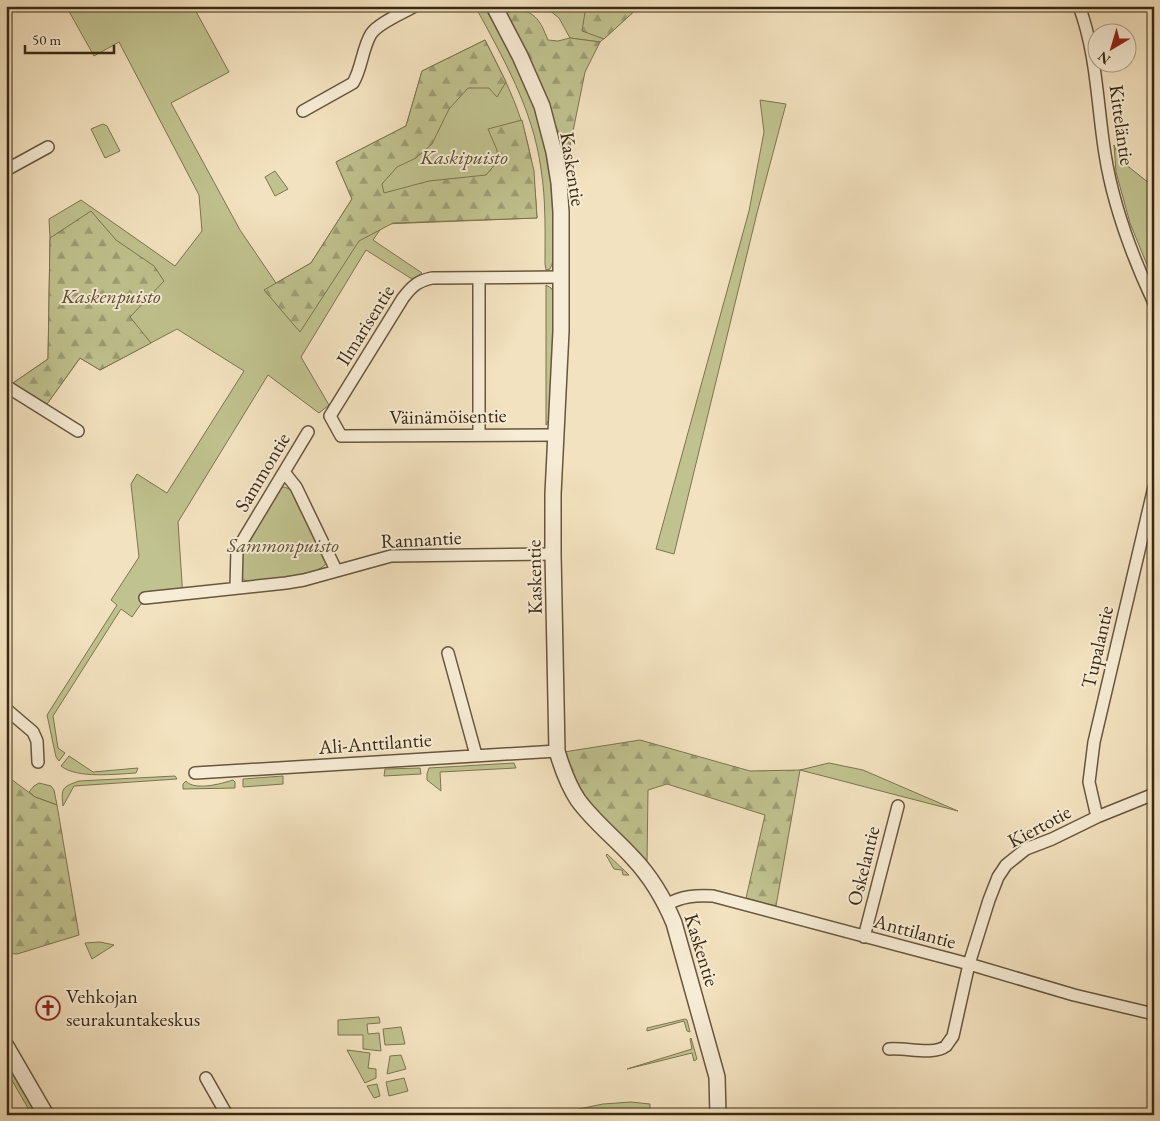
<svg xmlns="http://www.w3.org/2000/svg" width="1160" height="1121" viewBox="0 0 1160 1121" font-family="'EB Garamond',serif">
<defs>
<pattern id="forest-firs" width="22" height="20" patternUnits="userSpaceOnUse" patternTransform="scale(1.25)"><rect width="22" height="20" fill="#c0c28f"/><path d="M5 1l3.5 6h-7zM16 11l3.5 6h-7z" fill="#9d9e74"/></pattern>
</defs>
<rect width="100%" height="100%" fill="#f3e2bf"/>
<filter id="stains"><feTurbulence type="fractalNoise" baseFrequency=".004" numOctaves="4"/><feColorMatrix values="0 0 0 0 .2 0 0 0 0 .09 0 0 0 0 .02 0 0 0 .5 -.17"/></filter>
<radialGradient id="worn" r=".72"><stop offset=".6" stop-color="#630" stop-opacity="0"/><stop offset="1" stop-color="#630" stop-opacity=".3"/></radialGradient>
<path fill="#c0c28f" stroke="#7c7551" d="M 66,6 L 193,6 L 229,72 L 171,103 L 240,230 L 276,283 L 311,263 L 352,199 L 336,162 L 406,126 L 422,71 L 485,40 C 498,66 512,92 521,120 C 532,152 535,185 537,218 L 384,224 L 373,240 L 422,273 L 412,279 L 366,250 L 301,357 L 329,405 L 319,413 L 268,375 L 178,522 L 183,598 L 175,599 L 175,601 L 141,604 L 132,617 L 121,609 L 53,716 L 58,748 L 65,753 L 59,761 L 56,757 L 47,715 L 117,605 L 111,600 L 139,557 L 131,484 L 137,474 L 167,493 L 244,371 L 177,329 L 100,370 L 80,358 L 47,404 L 13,383 L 48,359 L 50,238 L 49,219 L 81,200 L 175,266 L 202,231 L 199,195 L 119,42 L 94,56 Z
M 475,6 L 484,6 C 503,40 523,73 535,110 C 548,149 553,187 553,227 C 553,240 556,258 550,269 L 546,270 L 545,264 C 545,232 546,200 541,169 C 533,109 503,58 475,6 Z
M 535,6 L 640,6 L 600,42 L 570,38 L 559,18 L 544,6 Z
M 760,100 L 786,104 L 757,213 L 674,554 L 656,549 L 749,211 L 764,132 Z
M 103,124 L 107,126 L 120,151 L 105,158 L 91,129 Z
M 1114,145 L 1120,160 L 1154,187 L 1154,282 L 1130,223 L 1116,172 Z
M 275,171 L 288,189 L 275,196 L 265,177 Z
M 546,285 L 551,288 L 554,292 L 550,418 L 546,425 Z
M 284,487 L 292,490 L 327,563 C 311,580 268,580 246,581 L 241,577 L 242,550 L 279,489 Z
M 69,756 L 93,772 L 138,768 L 136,773 C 116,774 77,779 61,766 Z
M 514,763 L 516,768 L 440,772 L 441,791 L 427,780 L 427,774 L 429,768 Z
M 829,763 L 863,770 L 958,811 L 800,770 Z
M 420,768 L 421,774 L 384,776 L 385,769 Z
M 175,776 L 177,779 L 74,786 L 63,806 C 61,788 62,787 79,781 Z
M 283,776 L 283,784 L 243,787 L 243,779 Z
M 233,780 L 235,782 L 235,788 L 183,789 L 183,784 L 186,781 C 194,791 221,784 233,780 Z
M 39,783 L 51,786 L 54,790 L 57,805 L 35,797 L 29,792 L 34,786 Z
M 607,854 L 629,875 L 623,875 L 622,870 L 614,869 L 606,855 Z
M 100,942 L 114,945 L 92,959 L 85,943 Z
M 379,1017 L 380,1023 L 367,1024 L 368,1034 L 379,1033 L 381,1051 L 363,1049 L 363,1035 L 338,1035 L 338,1020 Z
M 685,1019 L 687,1020 L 690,1032 L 687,1031 L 684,1021 L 647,1031 L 647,1028 Z
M 401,1027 L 405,1044 L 385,1045 L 383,1029 Z
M 691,1038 L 697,1059 L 694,1061 L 692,1053 L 627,1069 L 692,1049 L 690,1039 Z
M 347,1050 L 370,1053 L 368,1068 L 376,1069 L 376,1078 L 365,1083 Z
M 401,1055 L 406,1069 L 387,1074 L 390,1056 Z
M 6,1060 L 37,1115 L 32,1115 L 6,1070 Z
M 404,1078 L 408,1091 L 389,1096 L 386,1082 Z
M 377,1084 L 380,1096 L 374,1098 L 367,1086 Z
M 631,1102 L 650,1104 L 650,1115 L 550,1115 L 603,1104 Z"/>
<path fill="url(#forest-firs)" stroke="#7c7551" d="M 586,6 L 640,6 L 604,39 L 582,31 Z
M 515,10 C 536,10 541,23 548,40 L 558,41 L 570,38 L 600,42 L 585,72 L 568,156 L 567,171 L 564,171 C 560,147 555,122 547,99 C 537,70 520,43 506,15 L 507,13 Z
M 485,40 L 506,82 L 497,97 L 489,88 L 468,88 L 449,109 L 432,144 L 416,158 L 397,167 L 382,184 L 384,193 L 429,181 L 486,175 L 497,162 L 497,150 L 488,129 L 522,120 L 534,171 L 537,218 L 393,223 L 359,241 L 300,332 L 264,290 L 311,263 L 352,199 L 336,162 L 406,126 L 422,71 Z
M 91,211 L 116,240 L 154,266 L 164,281 L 130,317 L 151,343 L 100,370 L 80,358 L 47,404 L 13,383 L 48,359 L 50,238 Z
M 640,740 L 750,771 L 800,770 L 776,906 L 746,898 L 765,815 L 667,784 L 648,790 L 647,863 L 585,801 L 564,752 Z
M 7,776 L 35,797 L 57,805 L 79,935 L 17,954 L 6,953 Z"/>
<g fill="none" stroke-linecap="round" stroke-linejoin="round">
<g stroke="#68563e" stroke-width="14">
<path id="minor" d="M 1079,6 C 1097,54 1097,104 1105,154 C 1113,205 1132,256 1154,303
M 303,111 L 353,83 C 362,68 362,49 371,34 C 378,23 403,13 415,6
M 6,170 L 48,147
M 6,386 L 78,431
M 479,434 L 479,278
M 556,435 L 341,436 L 330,416 L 403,298 C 412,286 418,281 432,278 L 561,277
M 284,472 L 296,487 L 336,570
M 236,588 L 237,550 L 308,432
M 145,598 L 286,583 L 304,580 L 391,556 L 553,554
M 448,653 L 476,755
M 6,709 L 33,732 L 37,741 L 38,762
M 195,773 L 557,751
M 1097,817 L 1089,782 L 1094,742 L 1154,487
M 666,905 C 682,896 696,895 713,896 L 969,964 L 1074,995 L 1154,1014
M 864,937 L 898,806
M 889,1049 C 905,1047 933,1056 946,1046 C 948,1043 951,1039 953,1036 L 969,964 L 989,900 L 998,877 L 1006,865 L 1026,849 L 1052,839 L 1097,817 L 1154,794
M 206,1078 L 227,1115"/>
</g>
<g stroke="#68563e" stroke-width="18">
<path id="tertiary" d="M 494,6 L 520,56 L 542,106 L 554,152 L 559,183 L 561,212 L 561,331 L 553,494 L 553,554 L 557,751 C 562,768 568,785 578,800 C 594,822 615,838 633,858 C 652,878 664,899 674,923 L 717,1077 L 718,1115
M 6,1046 L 46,1115"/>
</g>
<use href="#minor" stroke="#f7ecd5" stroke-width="11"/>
<use href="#tertiary" stroke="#f7ecd5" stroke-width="15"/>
</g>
<defs>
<g id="church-ring" transform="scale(1.25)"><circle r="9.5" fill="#f7ecd5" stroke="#8f2418" stroke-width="1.5"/><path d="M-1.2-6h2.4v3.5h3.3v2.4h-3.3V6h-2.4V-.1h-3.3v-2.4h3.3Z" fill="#8f2418"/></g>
</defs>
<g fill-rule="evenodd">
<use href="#church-ring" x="48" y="1008"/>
</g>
<g text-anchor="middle" stroke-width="4" stroke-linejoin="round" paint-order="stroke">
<g font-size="20" fill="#392813" stroke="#f7ecd5">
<text transform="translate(1122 125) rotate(82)" y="7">Kitteläntie</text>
<text transform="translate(573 169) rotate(81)" y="7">Kaskentie</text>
<text transform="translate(365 325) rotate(-58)" y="7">Ilmarisentie</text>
<text transform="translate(448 416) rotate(-1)" y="7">Väinämöisentie</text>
<text transform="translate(262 472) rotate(-59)" y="7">Sammontie</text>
<text transform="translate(421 539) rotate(-3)" y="7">Rannantie</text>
<text transform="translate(534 577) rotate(-91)" y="7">Kaskentie</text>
<text transform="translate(1097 647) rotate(-77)" y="7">Tupalantie</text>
<text transform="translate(375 743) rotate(-4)" y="7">Ali-Anttilantie</text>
<text transform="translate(1039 826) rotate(-28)" y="7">Kiertotie</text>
<text transform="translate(863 866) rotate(-76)" y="7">Oskelantie</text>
<text transform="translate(915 931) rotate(15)" y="7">Anttilantie</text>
<text transform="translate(702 950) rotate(73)" y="7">Kaskentie</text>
</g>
<g font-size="20" font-style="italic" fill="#5b4e32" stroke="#f7ecd5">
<text x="464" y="164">Kaskipuisto</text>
<text x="111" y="303">Kaskenpuisto</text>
<text x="283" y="552">Sammonpuisto</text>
</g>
<g font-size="20" fill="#392813" stroke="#f7ecd5" text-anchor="start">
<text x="66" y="1003">Vehkojan<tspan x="66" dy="23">seurakuntakeskus</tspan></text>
</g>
</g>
<rect width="1160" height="1121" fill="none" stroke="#f3e2bf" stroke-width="25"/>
<rect x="8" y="8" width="1145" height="1106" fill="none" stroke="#392813" stroke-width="2.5"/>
<rect x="12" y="12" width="1135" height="1096" fill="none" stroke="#392813"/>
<g transform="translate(1112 48) rotate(218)"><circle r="24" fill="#f7ecd5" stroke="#ab9e87"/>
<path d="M0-4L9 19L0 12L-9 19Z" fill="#8f2418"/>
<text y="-8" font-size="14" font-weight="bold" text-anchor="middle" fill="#392813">N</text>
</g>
<path d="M25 45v8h89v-8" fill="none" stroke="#392813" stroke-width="2.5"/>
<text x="32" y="45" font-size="15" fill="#392813" stroke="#f7ecd5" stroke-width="4" paint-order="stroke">50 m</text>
<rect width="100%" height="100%" filter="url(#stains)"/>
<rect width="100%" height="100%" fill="url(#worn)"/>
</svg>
